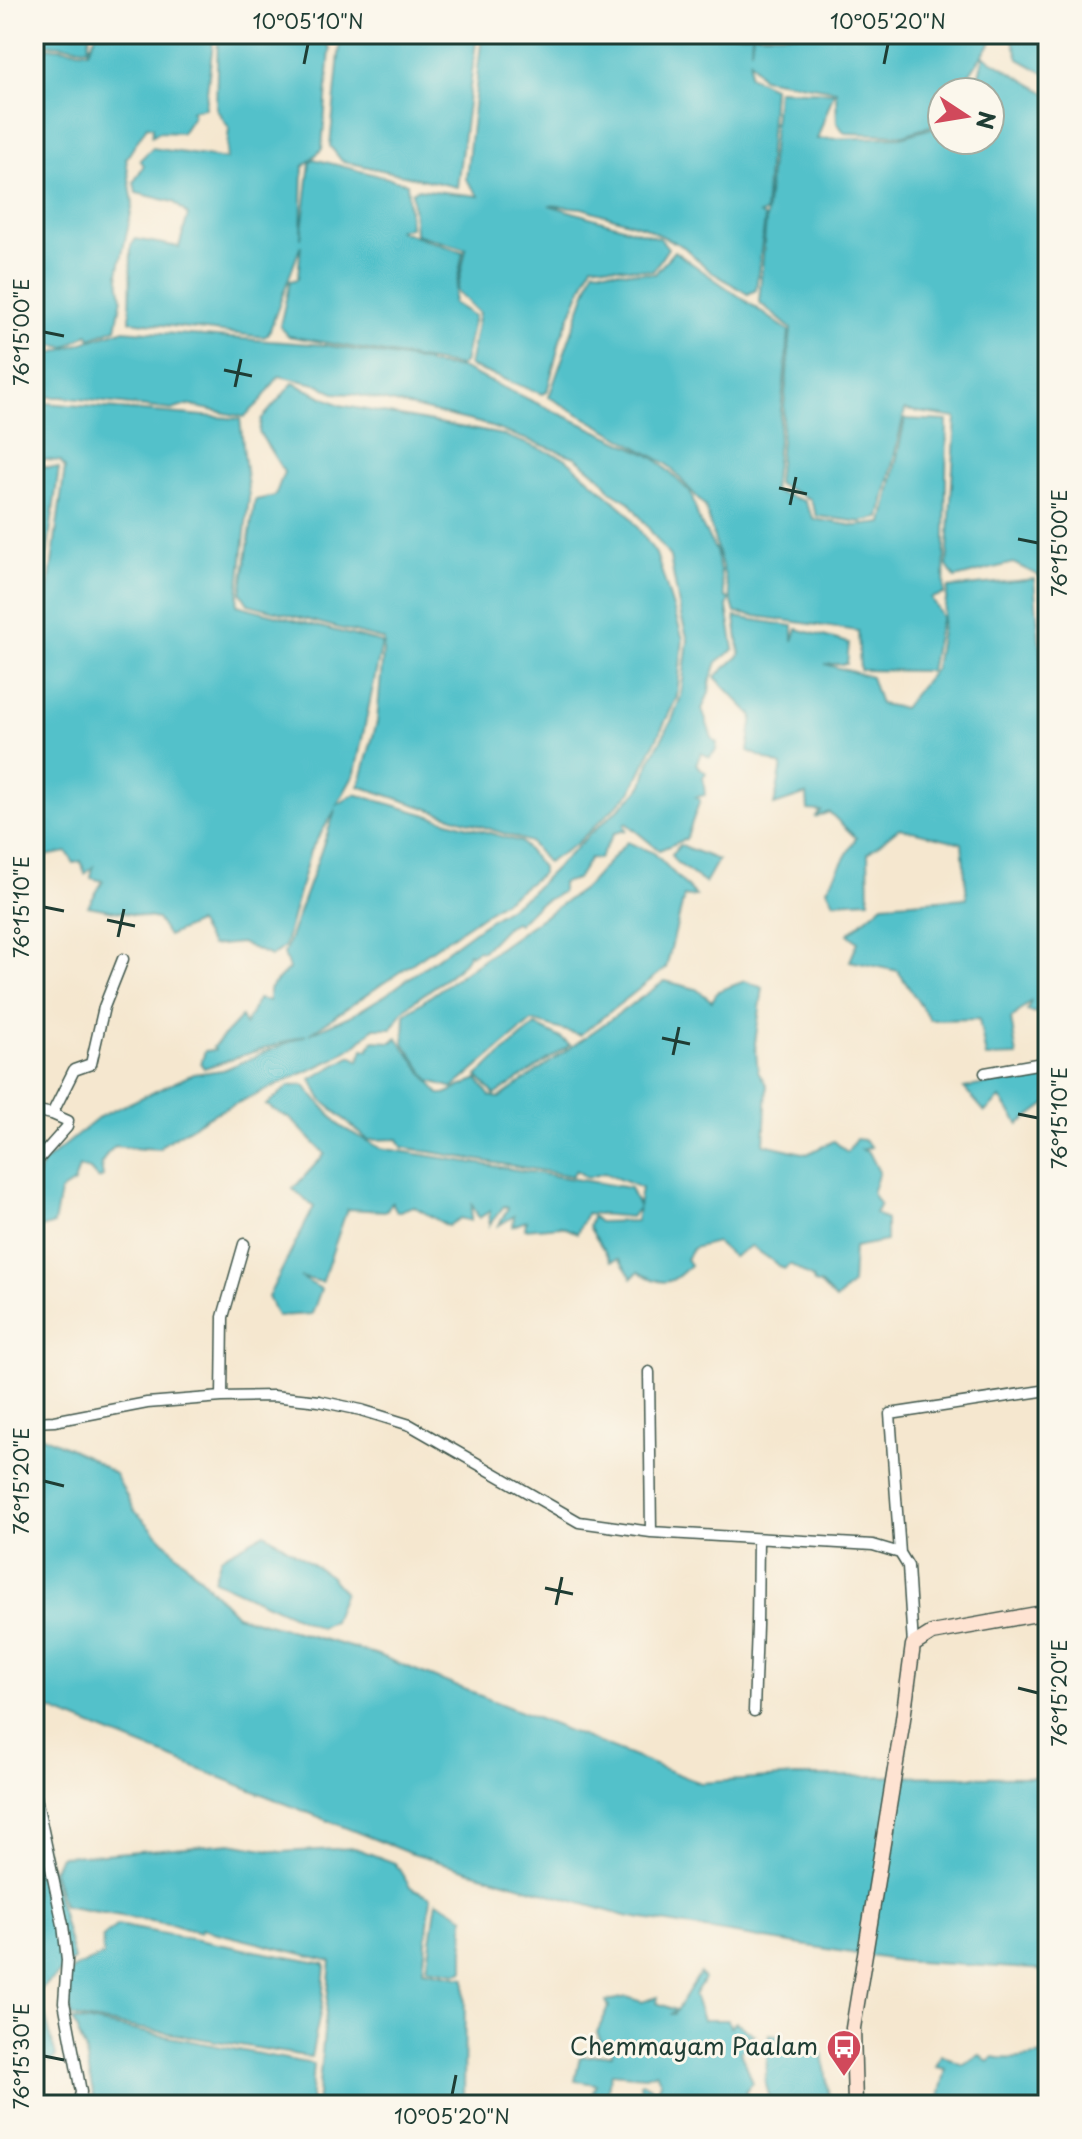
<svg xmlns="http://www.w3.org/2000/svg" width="1082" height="2139" viewBox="0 0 1082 2139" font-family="'Playpen Sans',sans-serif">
<rect width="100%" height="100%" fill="#fbf7ec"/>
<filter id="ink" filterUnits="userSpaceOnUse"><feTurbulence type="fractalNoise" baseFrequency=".0125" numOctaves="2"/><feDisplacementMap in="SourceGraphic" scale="16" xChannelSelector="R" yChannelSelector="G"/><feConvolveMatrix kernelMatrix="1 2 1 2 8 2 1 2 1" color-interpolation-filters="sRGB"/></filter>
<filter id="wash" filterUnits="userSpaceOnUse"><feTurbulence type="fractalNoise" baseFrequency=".006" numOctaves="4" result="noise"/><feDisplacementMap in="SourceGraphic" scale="32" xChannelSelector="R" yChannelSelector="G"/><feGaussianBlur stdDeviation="1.8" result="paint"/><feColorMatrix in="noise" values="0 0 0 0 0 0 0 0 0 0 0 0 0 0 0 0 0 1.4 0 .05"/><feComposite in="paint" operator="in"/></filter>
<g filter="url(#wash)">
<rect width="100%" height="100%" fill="#f5e7cf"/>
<path fill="#53c1ca" stroke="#397f7f" stroke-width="2" d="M 34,34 L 90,34 L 88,48 L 38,43 L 34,68 Z
M 96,34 L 214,34 L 205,108 L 191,111 L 194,115 L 182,133 L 159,132 L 152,136 L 153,127 L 147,126 L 126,159 L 133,204 L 118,273 L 122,298 L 116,328 L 91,338 L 88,334 L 66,347 L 34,343 L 34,145 L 40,56 L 47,47 L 88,51 Z
M 218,34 L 328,34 L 327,44 L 330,49 L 322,149 L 303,167 L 301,239 L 310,162 L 314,159 L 407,183 L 410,228 L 397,230 L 463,252 L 453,303 L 474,316 L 464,363 L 460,366 L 288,336 L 280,326 L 290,281 L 298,279 L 301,245 L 268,335 L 263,337 L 130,321 L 131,245 L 136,239 L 179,247 L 188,215 L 174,202 L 136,193 L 134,182 L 144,165 L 140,160 L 152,148 L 226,159 L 229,128 L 216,108 Z
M 341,34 L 477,34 L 457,187 L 342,161 L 330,146 Z
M 482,34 L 752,34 L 751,50 L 753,34 L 992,34 L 990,44 L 968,76 L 966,92 L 942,92 L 942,122 L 904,135 L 845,133 L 837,123 L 836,90 L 762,78 L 750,61 L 749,76 L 773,87 L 765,213 L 760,214 L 765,218 L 756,290 L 748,294 L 710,271 L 684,247 L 644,227 L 582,208 L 549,205 L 660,238 L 668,248 L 653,271 L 592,264 L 561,337 L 547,392 L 542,394 L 469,366 L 479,313 L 457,291 L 466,249 L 415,234 L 412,192 L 417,189 L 479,196 L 466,179 Z
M 1011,34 L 1048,34 L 1048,75 L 1019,59 Z
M 984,56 L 1048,94 L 1048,701 L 1042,577 L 1013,563 L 955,578 L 947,566 L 956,418 L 905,410 L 880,518 L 860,522 L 817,516 L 810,499 L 777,484 L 791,329 L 759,302 L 777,90 L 834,92 L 817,139 L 901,137 L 942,125 L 942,140 L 990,140 L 990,92 L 974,92 Z
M 674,251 L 789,331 L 773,491 L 804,501 L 814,519 L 856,526 L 883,523 L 905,419 L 947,421 L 944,594 L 931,598 L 942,617 C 936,635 934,652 930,671 L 860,670 L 858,631 L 735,613 L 705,506 L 667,464 L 549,397 L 594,269 L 655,274 Z
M 122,330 L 324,345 L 428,362 L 428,364 L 461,368 L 647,454 L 658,461 L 691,493 L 699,520 L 716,551 L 725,597 L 729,599 L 727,607 L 734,649 L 717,662 L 710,682 L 709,693 L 702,709 L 712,738 L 717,743 L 716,750 L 710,757 L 701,753 L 696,764 L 706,773 L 703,777 L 705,795 L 696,797 L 700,800 L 686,839 L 659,850 L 626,823 L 624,825 L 626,830 L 614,833 L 599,859 L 590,858 L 577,879 L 562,883 L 562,892 L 537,905 L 518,924 L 515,922 L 507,926 L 483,951 L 477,950 L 471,955 L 469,953 C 462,972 423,992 407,1007 C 401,1012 396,1021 392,1028 L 374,1028 L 357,1044 L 334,1059 L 213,1114 L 162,1145 L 160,1149 L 143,1148 L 142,1149 L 115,1146 L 107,1154 L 101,1164 L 103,1177 L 98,1179 L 90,1170 L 79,1167 L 74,1183 L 60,1192 L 54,1224 L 39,1229 L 40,1251 L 34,1253 L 34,1186 L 42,1164 L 101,1116 L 193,1074 L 223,1070 L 306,1035 L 204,1068 L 201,1064 L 205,1051 L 215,1050 L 213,1047 L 241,1017 L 245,1025 L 258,999 L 269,1001 L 269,989 L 289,969 L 284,954 L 336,809 L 310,851 L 284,947 L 271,956 L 241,943 L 211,946 L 197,923 L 168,936 L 157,919 L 88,906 L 103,881 L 91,878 L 93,867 L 85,874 L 81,861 L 74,863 L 67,852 L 45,856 L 38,844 L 34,848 L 34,696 L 65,468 L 60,461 L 34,459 L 34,402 L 240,419 L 249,497 L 237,605 L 382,643 L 355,773 L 337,805 L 355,794 L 521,842 L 542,867 L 542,873 L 521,889 L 309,1034 L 354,1014 L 387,994 L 481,926 L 529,894 L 589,835 L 633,796 L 643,785 L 649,762 L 672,720 L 681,696 L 688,640 L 681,616 L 670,557 L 629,502 L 612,492 L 601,478 L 575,457 L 480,423 L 400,404 L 353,394 L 334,393 L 320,385 L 279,376 L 259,403 L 244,417 L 187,405 L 172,410 L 62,397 L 34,397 L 34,345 L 50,347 L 52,353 Z
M 293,383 L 340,405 L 503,435 L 565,458 L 626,511 L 656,554 L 683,639 L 677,697 L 631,792 L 576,844 L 547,863 L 530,842 L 359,786 L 377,722 L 384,640 L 248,604 L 241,593 L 255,500 L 275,496 L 284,472 L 259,432 L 261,420 Z
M 34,466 L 59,468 L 34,649 Z
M 1034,579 L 1048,740 L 1048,1013 L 1045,1015 L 1027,1011 L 1031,1001 L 1011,1019 L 1017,1056 L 986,1057 L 979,1019 L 930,1020 L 898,971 L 850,961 L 858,942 L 848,934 L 883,904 L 967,898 L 962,843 L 899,828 L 868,853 L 869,900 L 834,902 L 827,889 L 856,838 L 829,812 L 815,818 L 821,811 L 808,810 L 807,794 L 774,805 L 782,766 L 748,751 L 753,716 L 715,677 L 740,655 L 735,617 L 793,626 L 793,641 L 797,629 L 849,643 L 847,664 L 825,664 L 871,677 L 880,704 L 903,708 L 935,668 L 948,588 Z
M 627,842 L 654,853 L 696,896 L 684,897 L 666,968 L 580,1035 L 532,1021 L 453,1088 L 430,1081 L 404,1043 L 405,1014 L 587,886 Z
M 680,845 L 718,860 L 705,883 L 676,862 L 671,855 Z
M 665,981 L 696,989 L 712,1001 L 718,991 L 745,981 L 763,988 L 755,1043 L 758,1071 L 767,1086 L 764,1144 L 807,1154 L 834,1141 L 847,1152 L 856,1139 L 864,1140 L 871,1147 L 862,1150 L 869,1152 L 879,1172 L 872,1193 L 880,1205 L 875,1213 L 886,1220 L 886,1241 L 854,1247 L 852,1284 L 836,1300 L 821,1285 L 814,1283 L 812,1278 L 790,1264 L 784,1269 L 751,1246 L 733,1257 L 716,1242 L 693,1248 L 686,1259 L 690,1265 C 670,1287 663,1285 638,1272 L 632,1278 L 619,1259 L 611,1261 L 589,1227 L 592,1216 L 599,1222 L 636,1221 L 638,1208 L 631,1217 L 587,1213 L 577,1233 L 561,1226 L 525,1229 L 526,1221 L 513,1226 L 514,1216 L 499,1225 L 508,1208 L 504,1206 L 489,1225 L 490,1211 L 479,1218 L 472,1205 L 471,1221 L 460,1218 L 448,1226 L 413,1206 L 397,1212 L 392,1202 L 386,1211 L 347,1209 L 322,1282 L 300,1277 L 321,1289 L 312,1314 L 277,1316 L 268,1297 L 314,1207 L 293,1189 L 325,1154 L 292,1120 L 266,1105 L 289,1086 L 304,1085 L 341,1127 L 380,1148 L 630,1188 L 638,1206 L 641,1188 L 604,1173 L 587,1178 L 576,1170 L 572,1176 L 402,1147 L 398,1139 L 368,1140 L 322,1100 L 311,1079 L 352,1056 L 359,1061 L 363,1049 L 368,1050 L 373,1041 L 392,1042 L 397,1038 L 439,1094 L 445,1094 L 477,1079 L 490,1096 L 499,1098 Z
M 535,1025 L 563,1039 L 570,1045 L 495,1095 L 477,1076 Z
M 1048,1073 L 1048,1103 L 1019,1124 L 1000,1098 L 985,1112 L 964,1088 Z
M 34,1432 L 86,1456 L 115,1474 L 134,1510 L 236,1615 L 375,1654 L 700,1783 L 796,1776 L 1048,1777 L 1048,1970 L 900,1961 L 625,1916 L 409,1853 L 34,1703 Z
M 265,1533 L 330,1576 L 344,1592 L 333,1621 L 320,1628 L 214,1580 L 221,1557 Z
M 34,1808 L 74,1960 L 39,1991 L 34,1993 Z
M 231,1843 L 281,1852 L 355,1848 L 395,1863 L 410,1887 L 431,1897 L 423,1970 L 465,1978 L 464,2105 L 317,2105 L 331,1961 L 201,1929 L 200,1933 L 174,1925 L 63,1906 L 53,1871 L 60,1856 L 104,1854 Z
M 437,1901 L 464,1917 L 464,1971 L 458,1973 L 427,1968 Z
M 117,1925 L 325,1964 L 322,2004 L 311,2057 L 72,2017 L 64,1979 L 75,1968 L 102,1956 L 103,1937 Z
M 700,1973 L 704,1979 L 694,1995 L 703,2020 L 728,2020 L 730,2027 L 736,2022 L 755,2035 L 744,2037 L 751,2042 L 741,2051 L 753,2083 L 745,2091 L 753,2105 L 643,2105 L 640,2084 L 642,2082 L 657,2091 L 661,2082 L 656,2072 L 645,2076 L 611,2073 L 605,2105 L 591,2105 L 590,2099 L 596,2084 L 575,2081 L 580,2057 L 612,2054 L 613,2043 L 601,2041 L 597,2032 L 609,2007 L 606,2001 L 627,1997 L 642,2002 L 658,1997 L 657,2003 L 675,2010 L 671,2014 L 674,2014 Z
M 34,2003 L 42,2004 L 56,2056 L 51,2062 L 36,2054 L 34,2047 Z
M 72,2020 L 90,2022 L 313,2064 L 310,2105 L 95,2105 L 85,2049 Z
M 769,2034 L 782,2036 L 778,2038 C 789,2054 805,2058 823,2054 L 830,2105 L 771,2105 L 765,2085 Z
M 941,2055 L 962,2065 L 980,2055 L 989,2062 L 993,2057 C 1012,2061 1029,2056 1048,2055 L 1048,2105 L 945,2105 L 949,2097 L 939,2096 L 946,2069 L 936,2067 Z"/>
</g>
<g filter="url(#ink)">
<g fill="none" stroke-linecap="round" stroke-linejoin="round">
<g stroke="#3f564b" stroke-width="13">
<path id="minor" d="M 985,1073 L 1048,1062
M 34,1110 L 52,1114 L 68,1121 L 67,1127 L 36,1162 L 34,1167
M 52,1114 L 74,1070 L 91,1064 L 104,1007 L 123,959
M 1048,1367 L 1048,1377
M 649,1372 L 651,1532
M 222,1397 L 223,1317 L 244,1244
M 34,1422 L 54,1421 L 147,1403 L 222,1397 L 273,1396 L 319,1401 L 361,1410 L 410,1425 L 579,1522 L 651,1532 L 873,1545 L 900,1553 L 908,1566 L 913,1645
M 900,1553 L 890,1414 L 1048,1390
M 754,1711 L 757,1626 L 758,1540
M 34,1788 L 63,1925 L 67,1960 L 64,2002 L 81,2092 L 78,2105"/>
</g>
<g stroke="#3f564b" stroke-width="17">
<path id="secondary" d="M 855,2105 L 853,2028 L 902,1726 L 913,1645 L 932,1633 L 1048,1612"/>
</g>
<use href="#minor" stroke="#fff" stroke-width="10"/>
<use href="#secondary" stroke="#fee3d2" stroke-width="14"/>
</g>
</g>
<path fill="none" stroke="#1f3d34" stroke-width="3" d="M 304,64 L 308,44M 884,64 L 888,44M 44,332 L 64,336M 224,370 L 252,376M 235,387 L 241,359M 779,488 L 807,494M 790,505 L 796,477M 1018,539 L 1038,543M 44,907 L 64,911M 107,920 L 135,926M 118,937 L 124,909M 662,1038 L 690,1044M 673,1055 L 679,1027M 1018,1114 L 1038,1118M 44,1481 L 64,1486M 545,1588 L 573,1594M 556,1605 L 562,1577M 1018,1688 L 1038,1693M 44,2056 L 64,2060M 452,2095 L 456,2075"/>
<defs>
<g id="bus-pin" transform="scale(1.8)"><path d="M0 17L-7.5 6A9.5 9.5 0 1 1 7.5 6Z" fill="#d1495b" stroke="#fbf7ec"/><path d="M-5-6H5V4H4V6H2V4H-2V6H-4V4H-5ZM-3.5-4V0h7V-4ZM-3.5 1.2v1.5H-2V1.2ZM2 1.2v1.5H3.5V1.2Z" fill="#fff"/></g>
</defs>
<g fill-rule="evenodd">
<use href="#bus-pin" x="844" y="2047"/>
</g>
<g text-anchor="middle" stroke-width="6" stroke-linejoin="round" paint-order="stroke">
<g font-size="24" fill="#1f3d34" stroke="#fbf7ec" text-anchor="end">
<text x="818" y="2055">Chemmayam Paalam</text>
</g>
</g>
<rect width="1082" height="2139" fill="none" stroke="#fbf7ec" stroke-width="88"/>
<g transform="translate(966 116) rotate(102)"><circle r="38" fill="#fbf7ec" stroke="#a3ada2" stroke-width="2"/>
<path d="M0-6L14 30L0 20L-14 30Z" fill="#d1495b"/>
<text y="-12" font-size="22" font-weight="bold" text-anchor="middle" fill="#1f3d34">N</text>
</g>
<rect x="44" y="44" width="994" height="2051" fill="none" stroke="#1f3d34" stroke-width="3"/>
<g font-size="20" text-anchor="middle" fill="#1f3d34">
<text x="308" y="29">10°05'10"N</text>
<text x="888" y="29">10°05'20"N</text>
<text transform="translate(22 332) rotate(-90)" y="7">76°15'00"E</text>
<text transform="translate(1060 543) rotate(-90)" y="7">76°15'00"E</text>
<text transform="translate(22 907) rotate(-90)" y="7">76°15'10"E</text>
<text transform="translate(1060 1118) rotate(-90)" y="7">76°15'10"E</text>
<text transform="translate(22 1481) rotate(-90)" y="7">76°15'20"E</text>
<text transform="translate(1060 1693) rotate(-90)" y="7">76°15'20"E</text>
<text transform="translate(22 2056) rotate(-90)" y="7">76°15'30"E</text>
<text x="452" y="2124">10°05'20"N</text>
</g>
</svg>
